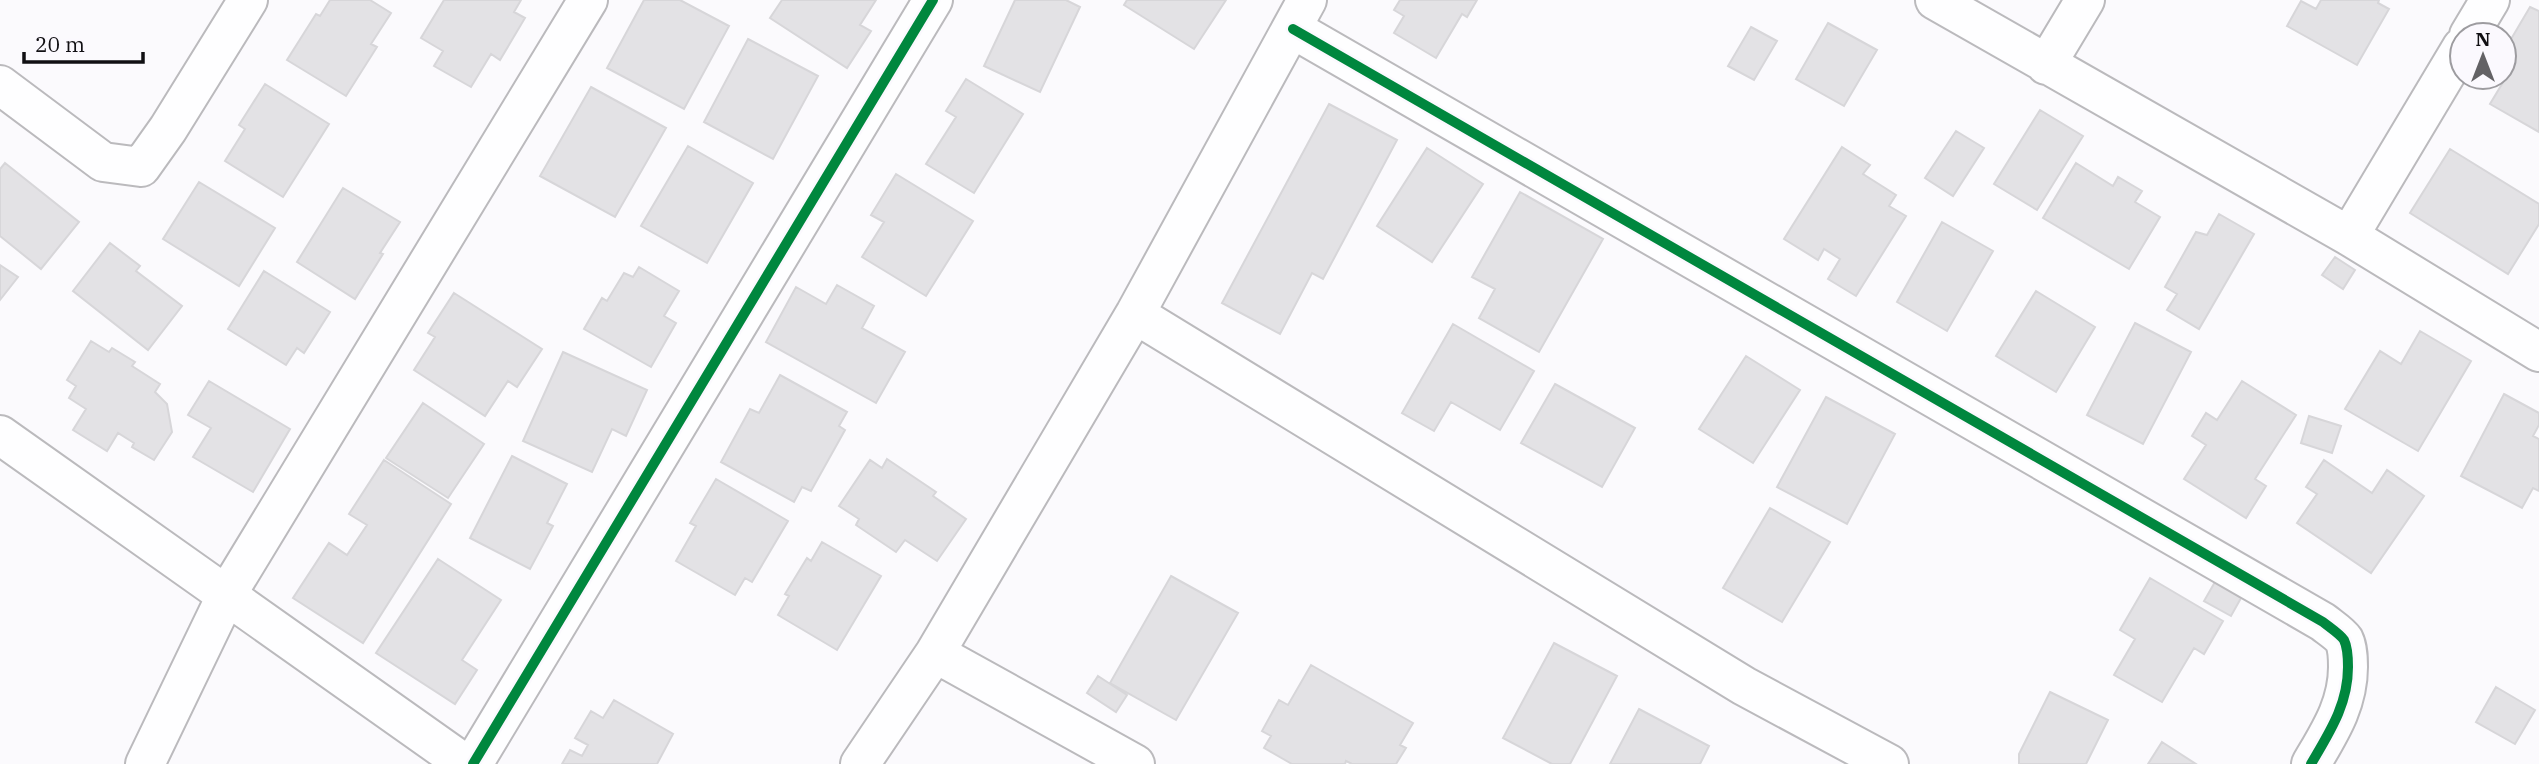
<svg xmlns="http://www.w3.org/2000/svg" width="2539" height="764" viewBox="0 0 2539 764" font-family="'IBM Plex Serif',serif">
<rect width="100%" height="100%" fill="#fbfafd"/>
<path fill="#e3e2e5" stroke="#d7d6d9" stroke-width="2" d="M 330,0 L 370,0 L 391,13 L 371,44 L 377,47 L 346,96 L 287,60 L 316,14 L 320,16 Z
M 444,0 L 521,0 L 514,12 L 525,18 L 500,60 L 491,54 L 471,87 L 434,66 L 443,51 L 421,38 Z
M 644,0 L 680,0 L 729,26 L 684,109 L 607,68 Z
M 782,0 L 876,0 L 860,25 L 871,31 L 847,68 L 770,18 Z
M 1015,0 L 1066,0 L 1080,7 L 1040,92 L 984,66 Z
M 1127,0 L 1226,0 L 1194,49 L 1124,5 Z
M 1400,0 L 1477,0 L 1467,17 L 1462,14 L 1436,58 L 1394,33 L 1404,16 L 1394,10 Z
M 2321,0 L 2379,0 L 2378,3 L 2389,9 L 2357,65 L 2287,26 L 2301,1 L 2316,9 Z
M 2530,7 L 2539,11 L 2539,132 L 2490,104 L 2511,69 L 2504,65 L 2504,51 Z
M 1828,23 L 1877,50 L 1844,106 L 1796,79 Z
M 1751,27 L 1777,41 L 1754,80 L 1728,66 Z
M 748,39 L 818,76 L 773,159 L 704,122 Z
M 966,79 L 1023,114 L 974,193 L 926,164 L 956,117 L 946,111 Z
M 265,84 L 329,124 L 283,197 L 225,161 L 245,129 L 239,125 Z
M 591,87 L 666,128 L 615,217 L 540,176 Z
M 1329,104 L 1397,140 L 1323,279 L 1312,273 L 1280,334 L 1222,303 Z
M 2040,110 L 2083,136 L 2037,210 L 1994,184 Z
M 1956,131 L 1984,148 L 1953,196 L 1925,178 Z
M 688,146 L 753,183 L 707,263 L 641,226 Z
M 1842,147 L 1870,165 L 1863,174 L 1896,195 L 1889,206 L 1906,216 L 1856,296 L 1828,279 L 1840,259 L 1824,249 L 1818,260 L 1784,239 Z
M 1427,148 L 1483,184 L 1432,262 L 1377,226 Z
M 2450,149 L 2539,204 L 2539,224 L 2508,274 L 2410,213 Z
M 5,163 L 79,222 L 41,269 L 0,236 L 0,169 Z
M 2076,163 L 2113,186 L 2118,177 L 2142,191 L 2135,202 L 2160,217 L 2129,269 L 2043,218 Z
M 896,174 L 973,221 L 926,296 L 862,257 L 884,222 L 871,215 Z
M 199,182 L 275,228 L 239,286 L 163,239 Z
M 343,188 L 400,222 L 380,253 L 383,254 L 355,299 L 297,262 Z
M 1520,192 L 1603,239 L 1539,352 L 1479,318 L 1495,289 L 1472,277 Z
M 2219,214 L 2254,234 L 2199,329 L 2167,310 L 2177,294 L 2165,287 L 2196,232 L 2207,235 Z
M 1942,222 L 1993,251 L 1947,331 L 1897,302 Z
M 110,243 L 140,266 L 136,271 L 182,306 L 148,350 L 73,291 Z
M 2335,257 L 2355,270 L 2343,289 L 2322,275 Z
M 0,265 L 18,277 L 0,300 Z
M 639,267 L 679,291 L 664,316 L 676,323 L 651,367 L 584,329 L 602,298 L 607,301 L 624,273 L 633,277 Z
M 264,271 L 330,312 L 304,353 L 297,348 L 286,365 L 228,329 Z
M 837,285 L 874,306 L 862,328 L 905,352 L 876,403 L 766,342 L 796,287 L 826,304 Z
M 2036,291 L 2095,327 L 2056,392 L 1996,356 Z
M 454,293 L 542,349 L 517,387 L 508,381 L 485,416 L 414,370 L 435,337 L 428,333 Z
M 2135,323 L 2191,352 L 2143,444 L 2087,415 Z
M 1453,324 L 1534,371 L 1500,430 L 1451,402 L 1434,431 L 1402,413 Z
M 2420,331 L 2471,361 L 2418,451 L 2345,409 L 2380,351 L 2401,364 Z
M 91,341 L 109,352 L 112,348 L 135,362 L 132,366 L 160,384 L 155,392 L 167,404 L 172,432 L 154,460 L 132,447 L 134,443 L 118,433 L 107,451 L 73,430 L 86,409 L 69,398 L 76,386 L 67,380 Z
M 563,352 L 647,390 L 626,436 L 612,429 L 592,472 L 523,441 Z
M 1746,356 L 1800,390 L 1753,463 L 1699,429 Z
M 780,375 L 847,412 L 839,426 L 845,430 L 811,491 L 802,487 L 794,502 L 721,462 L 750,409 L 759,413 Z
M 209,381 L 290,429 L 253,492 L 193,457 L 211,428 L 188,415 Z
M 2242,381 L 2296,415 L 2255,479 L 2266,486 L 2246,518 L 2184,479 L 2206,445 L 2192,436 L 2206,413 L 2217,420 Z
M 1555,384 L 1635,428 L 1602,487 L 1521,443 Z
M 2504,394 L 2539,413 L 2539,425 L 2533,436 L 2539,439 L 2539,491 L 2533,488 L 2522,508 L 2461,476 Z
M 1826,397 L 1895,434 L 1847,524 L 1777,487 Z
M 423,403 L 484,444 L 448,498 L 386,458 Z
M 2309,416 L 2341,426 L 2332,453 L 2301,443 Z
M 512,456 L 567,484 L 547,523 L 553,526 L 530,569 L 470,538 Z
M 887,459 L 936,492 L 933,496 L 966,519 L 937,561 L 905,540 L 896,552 L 856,525 L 859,519 L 839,506 L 870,460 L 882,468 Z
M 384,460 L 451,504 L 363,643 L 293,598 L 329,543 L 347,555 L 367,525 L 349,514 Z
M 2324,460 L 2372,493 L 2387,470 L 2424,496 L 2371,573 L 2297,523 L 2317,494 L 2306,487 Z
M 716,479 L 788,521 L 752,582 L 745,578 L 735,595 L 676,561 L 696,526 L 690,523 Z
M 1770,508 L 1830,542 L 1782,622 L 1723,588 Z
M 822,542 L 881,576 L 837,650 L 778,615 L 789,596 L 785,594 L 807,558 L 811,561 Z
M 438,559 L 501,600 L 462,660 L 477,670 L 455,704 L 376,653 Z
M 1171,576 L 1238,613 L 1176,720 L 1110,683 Z
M 2150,578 L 2223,621 L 2204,654 L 2194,648 L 2162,702 L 2114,675 L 2135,639 L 2120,630 Z
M 2215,582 L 2241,598 L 2231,616 L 2204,601 Z
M 1554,643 L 1617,676 L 1570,764 L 1552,764 L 1503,738 Z
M 1311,665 L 1413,723 L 1400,745 L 1406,748 L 1396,764 L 1352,764 L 1346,761 L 1345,764 L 1292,764 L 1264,748 L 1271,736 L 1262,731 L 1279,700 L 1288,705 Z
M 1098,676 L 1127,695 L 1116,712 L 1087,693 Z
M 2496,687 L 2535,710 L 2515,744 L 2476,722 Z
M 2050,692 L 2108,720 L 2086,764 L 2019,764 L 2019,754 Z
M 614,700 L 673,734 L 657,764 L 562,764 L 570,750 L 582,756 L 588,745 L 575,738 L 591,711 L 603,718 Z
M 1639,709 L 1709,746 L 1700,764 L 1610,764 Z
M 2162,742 L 2196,764 L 2148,764 Z"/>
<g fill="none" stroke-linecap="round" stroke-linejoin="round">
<g stroke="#bbbabd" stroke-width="42">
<path id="minor" d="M 1935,0 L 2349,236 L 2539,352
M 1293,29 L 2323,622 C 2329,627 2340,634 2344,640 C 2348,648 2348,659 2348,667 C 2348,705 2329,733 2311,764
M 2469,35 L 2490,0
M 2046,65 L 2085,0
M 0,85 L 103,162 L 141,167 L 168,129 L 248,0
M 2349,236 L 2462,47
M 1135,314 L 1744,686 L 1889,764
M 0,435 L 465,764
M 935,653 L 1135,764
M 145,764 L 227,594 L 588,0
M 473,764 L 933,0
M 860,764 L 935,653 L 1135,314 L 1307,0"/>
</g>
<use href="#minor" stroke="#fefeff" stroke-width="38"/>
<g stroke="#fbf9fe" stroke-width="15">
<path id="cycleway" d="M 1293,29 L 2323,622 C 2329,627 2340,634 2344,640 C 2348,648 2348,659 2348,667 C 2348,705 2329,733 2311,764
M 473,764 L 933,0"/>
</g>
<use href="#cycleway" stroke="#00873e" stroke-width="10"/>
</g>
<g transform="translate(2483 56)"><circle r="33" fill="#fbf9fe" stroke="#9d9ca0" stroke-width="2"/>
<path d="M0-5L12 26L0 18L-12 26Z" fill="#636265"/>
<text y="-10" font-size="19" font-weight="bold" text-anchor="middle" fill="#111013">N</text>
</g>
<path d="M24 52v10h119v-10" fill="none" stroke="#111013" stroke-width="3.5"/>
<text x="35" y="52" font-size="21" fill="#111013" stroke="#fbf9fe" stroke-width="5" paint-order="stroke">20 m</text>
</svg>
